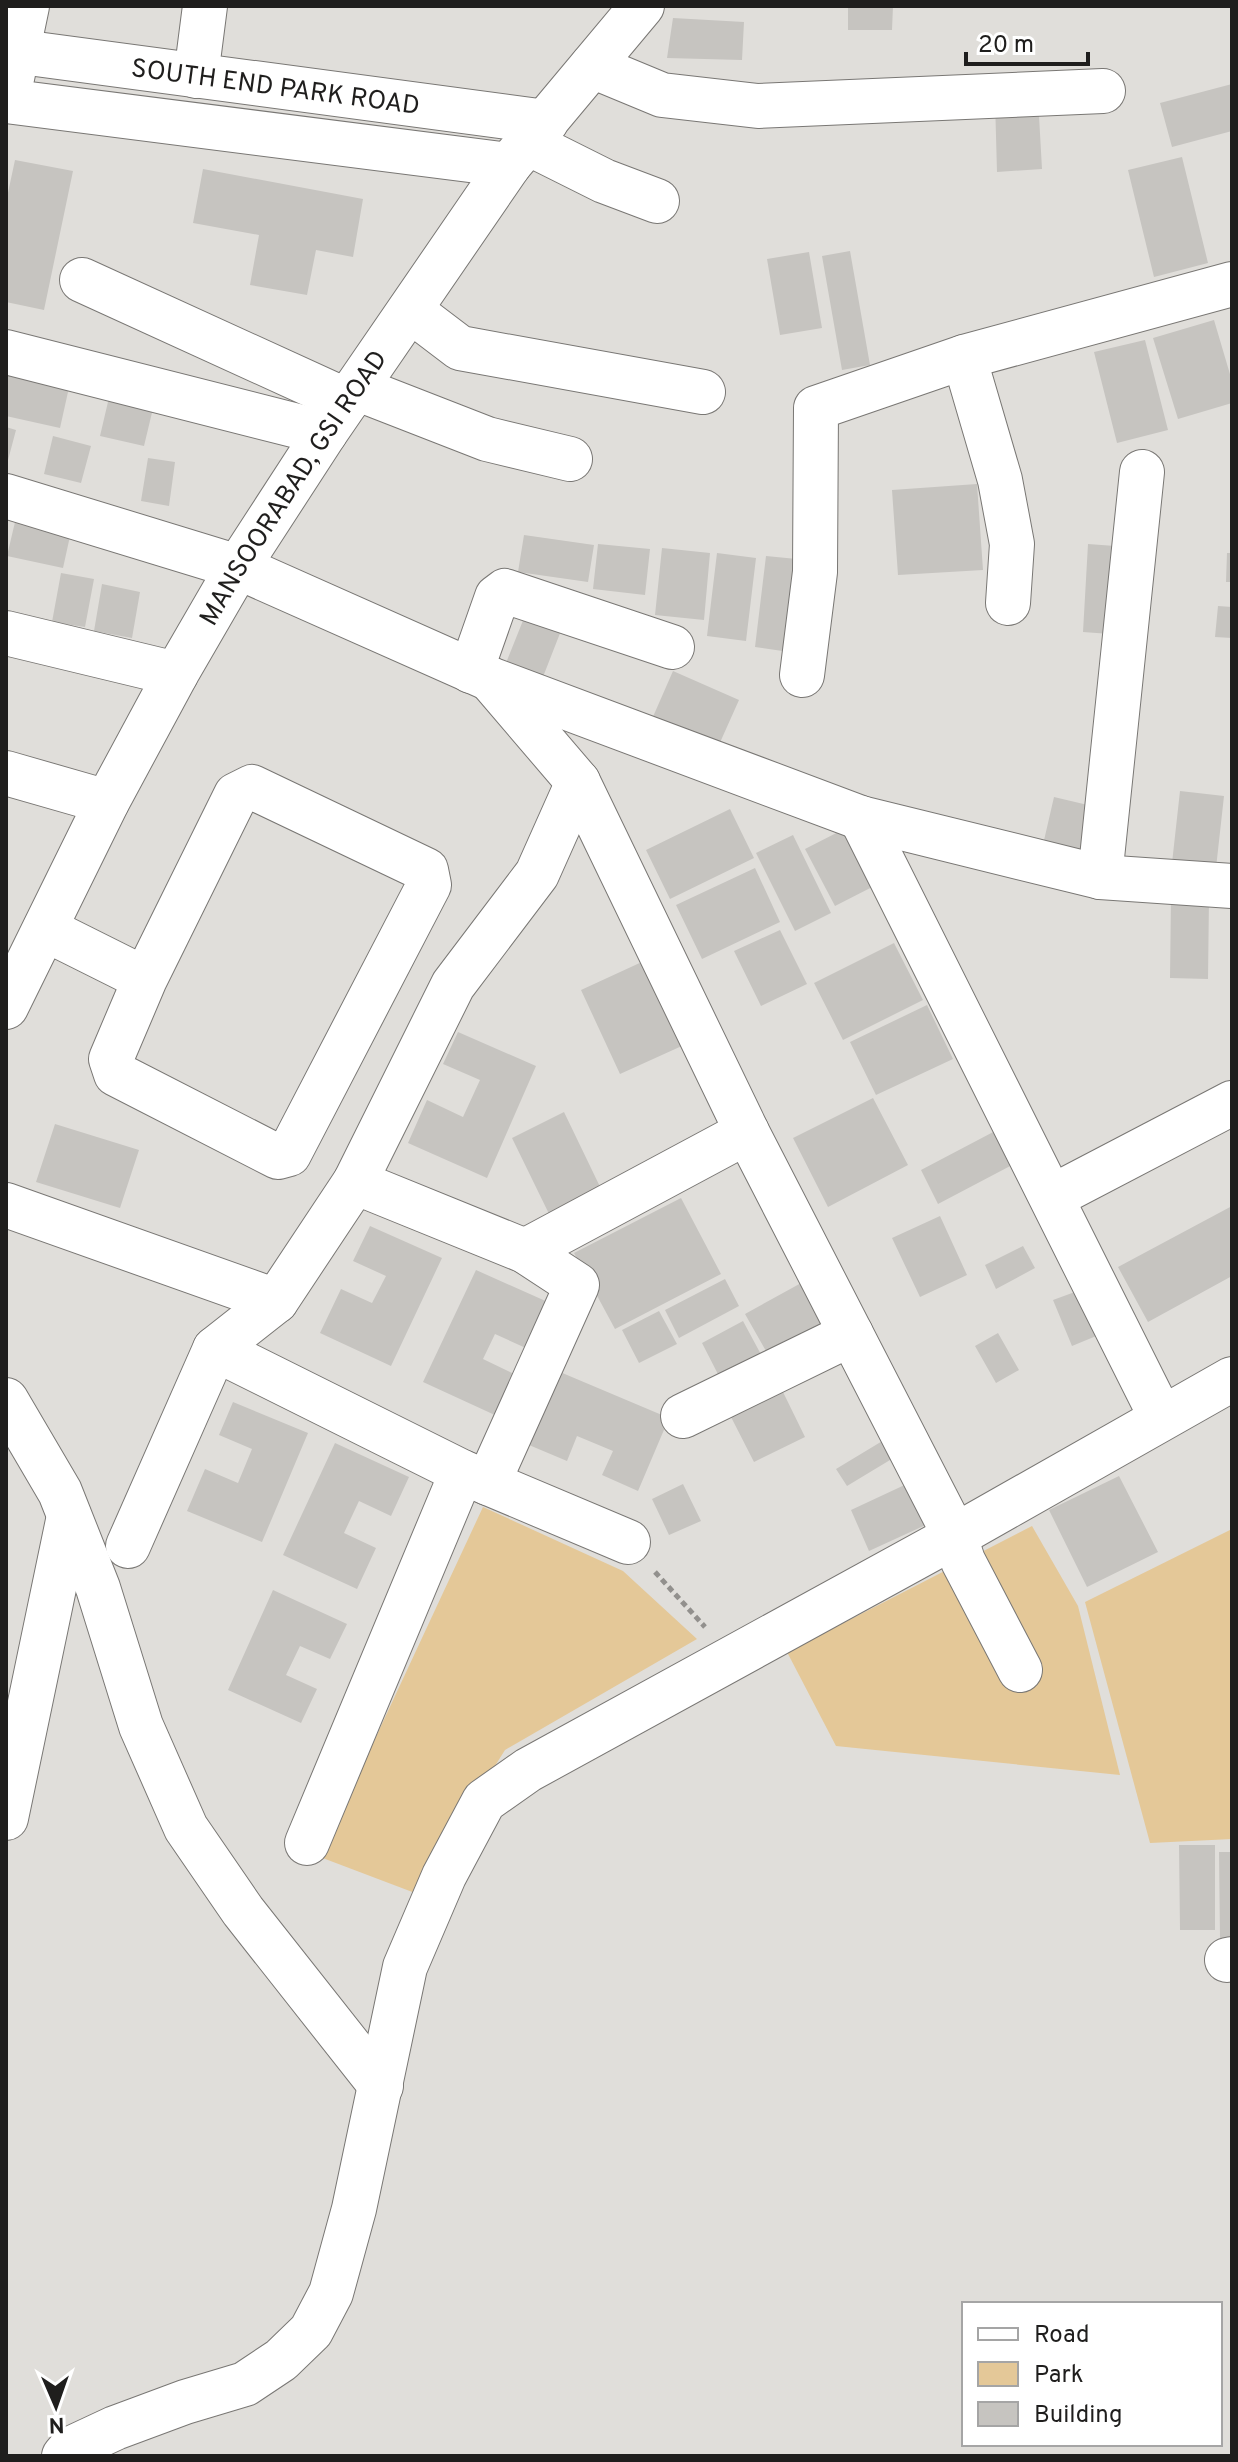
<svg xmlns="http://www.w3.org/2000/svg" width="1238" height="2462" viewBox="0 0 1238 2462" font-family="Overpass,sans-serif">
<rect width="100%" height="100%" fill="#e0deda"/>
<path fill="#e4c898" d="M 483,1507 L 623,1571 L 697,1639 L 505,1750 L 415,1893 L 320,1857 Z
M 1032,1526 L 1078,1606 L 1120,1775 L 836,1746 L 787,1652 Z
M 1232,1529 L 1232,1839 L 1150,1843 L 1085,1602 Z"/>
<path fill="#c6c4c0" d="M 848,6 L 893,6 L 892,30 L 848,30 Z
M 673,18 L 744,22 L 742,60 L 667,58 Z
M 1232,84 L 1232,131 L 1172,147 L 1160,103 Z
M 1038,98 L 1042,169 L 997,172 L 995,100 Z
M 1182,157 L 1208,263 L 1154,277 L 1128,170 Z
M 15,160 L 73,171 L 44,310 L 6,302 L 6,202 Z
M 203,169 L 363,199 L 353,257 L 316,250 L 307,295 L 250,285 L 259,235 L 193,223 Z
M 850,251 L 870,365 L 842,370 L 822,256 Z
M 809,252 L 822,328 L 780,335 L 767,259 Z
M 1214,320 L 1232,381 L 1232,403 L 1178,419 L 1153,338 Z
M 1145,340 L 1168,430 L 1117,443 L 1094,352 Z
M 6,369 L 70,383 L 60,428 L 6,416 Z
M 111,389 L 155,400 L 144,446 L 100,436 Z
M 6,427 L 16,430 L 7,464 L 6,464 Z
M 53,436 L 91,446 L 81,483 L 44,474 Z
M 148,458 L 175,462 L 169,506 L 141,501 Z
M 977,484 L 983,570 L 898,575 L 892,490 Z
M 19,505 L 74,518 L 63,568 L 7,556 Z
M 524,535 L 594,545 L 588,582 L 518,572 Z
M 598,544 L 650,549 L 645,595 L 593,589 Z
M 1088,544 L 1115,546 L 1110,634 L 1083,632 Z
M 662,548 L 710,553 L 704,620 L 655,615 Z
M 717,553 L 756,558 L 746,641 L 707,636 Z
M 1227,553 L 1232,553 L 1232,582 L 1226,582 Z
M 766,556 L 807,560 L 796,653 L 755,647 Z
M 61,573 L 94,579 L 85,627 L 52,622 Z
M 102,584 L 140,592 L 132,638 L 94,631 Z
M 1218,606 L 1232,607 L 1232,638 L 1215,637 Z
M 528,608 L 564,623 L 541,682 L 504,668 Z
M 673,671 L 739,700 L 718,747 L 652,719 Z
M 1180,791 L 1224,796 L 1216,868 L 1172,863 Z
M 1054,797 L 1092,806 L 1079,858 L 1042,849 Z
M 730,809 L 754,858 L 670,899 L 646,850 Z
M 850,826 L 880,883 L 835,906 L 805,849 Z
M 793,835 L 831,913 L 795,931 L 756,853 Z
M 755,868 L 780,922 L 702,959 L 676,905 Z
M 1171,897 L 1209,898 L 1208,979 L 1170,978 Z
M 780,930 L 807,984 L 761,1006 L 734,951 Z
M 894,943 L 923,1000 L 843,1040 L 814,983 Z
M 644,961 L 684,1045 L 620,1074 L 581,990 Z
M 927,1005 L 953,1059 L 876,1095 L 850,1042 Z
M 458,1032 L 536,1066 L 487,1178 L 408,1143 L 427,1100 L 463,1117 L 480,1080 L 443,1064 Z
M 873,1098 L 908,1165 L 828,1207 L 793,1138 Z
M 564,1112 L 604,1195 L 552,1220 L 512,1138 Z
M 55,1124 L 139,1150 L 120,1208 L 36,1182 Z
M 997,1130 L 1014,1164 L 938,1204 L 921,1170 Z
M 681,1198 L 721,1274 L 615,1329 L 574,1253 Z
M 1232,1206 L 1232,1276 L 1148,1322 L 1118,1267 Z
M 940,1216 L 967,1275 L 920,1297 L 892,1238 Z
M 370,1226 L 442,1258 L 391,1366 L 320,1333 L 341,1289 L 372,1303 L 386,1276 L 353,1261 Z
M 1023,1246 L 1035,1268 L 996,1289 L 985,1265 Z
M 476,1270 L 550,1303 L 528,1349 L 495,1334 L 483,1359 L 516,1375 L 497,1416 L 423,1382 Z
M 725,1279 L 739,1306 L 679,1338 L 665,1310 Z
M 803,1282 L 828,1326 L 770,1358 L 745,1314 Z
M 1083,1289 L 1101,1334 L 1072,1346 L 1053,1300 Z
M 659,1311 L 677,1344 L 639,1363 L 622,1330 Z
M 743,1321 L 764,1360 L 722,1382 L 702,1343 Z
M 998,1333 L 1019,1370 L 996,1383 L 975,1346 Z
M 560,1372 L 669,1418 L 638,1491 L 602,1475 L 613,1451 L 577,1436 L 567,1461 L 529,1445 Z
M 783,1392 L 805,1437 L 754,1462 L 731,1417 Z
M 233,1402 L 308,1433 L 262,1542 L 187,1511 L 205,1469 L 238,1483 L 252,1449 L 219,1435 Z
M 884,1440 L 895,1457 L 847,1486 L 836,1469 Z
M 335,1443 L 409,1477 L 391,1516 L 359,1501 L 344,1533 L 376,1548 L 357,1589 L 283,1555 Z
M 1119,1476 L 1158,1552 L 1087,1587 L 1049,1510 Z
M 911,1482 L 930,1523 L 869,1551 L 851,1510 Z
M 683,1484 L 701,1521 L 669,1535 L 652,1499 Z
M 273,1590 L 347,1624 L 330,1659 L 300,1646 L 286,1675 L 317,1689 L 301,1723 L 228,1690 Z
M 1179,1845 L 1215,1845 L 1215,1930 L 1180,1930 Z
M 1219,1852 L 1232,1852 L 1232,1938 L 1220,1938 Z"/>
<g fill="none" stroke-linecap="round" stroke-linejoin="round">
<g stroke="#797774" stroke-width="46">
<g id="minor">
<path id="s1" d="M 6,50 L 546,122"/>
<path d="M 592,66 L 662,95 L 758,106 L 1103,91"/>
<path d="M 196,76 L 205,6"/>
<path d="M 12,78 L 27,6"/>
<path d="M 6,101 L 509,165"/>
<path d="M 528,143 L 604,181 L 657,201"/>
<path d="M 82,280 L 347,401"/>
<path d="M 410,310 L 460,348 L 703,392"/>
<path d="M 6,352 L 325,433"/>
<path d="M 964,357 L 1000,480 L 1012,544 L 1008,603"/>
<path d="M 356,388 L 487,439 L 570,459"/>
<path d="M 6,496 L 238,567 L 490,679 L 861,818 L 1100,877 L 1232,886"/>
<path d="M 6,633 L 176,674"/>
<path d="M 471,671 L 497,597 L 505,591 L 672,647"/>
<path d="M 802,675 L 815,572 L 816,408 L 964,357 L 1232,284"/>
<path d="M 490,679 L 578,782 L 747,1132 L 955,1536 L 963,1561 L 1020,1670"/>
<path d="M 6,773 L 107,802"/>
<path d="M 861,818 L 1161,1417"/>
<path d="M 1100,877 L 1142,472"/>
<path d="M 45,929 L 145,979 L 111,1059 L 116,1074 L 278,1157 L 289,1154 L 429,885 L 426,870 L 252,787 L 236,795 L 145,979"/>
<path id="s2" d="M 6,1007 L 107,802 L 176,674 L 238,567 L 325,433 L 509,165 L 642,6"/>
<path d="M 355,1182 L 525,1251 L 577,1285 L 488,1483"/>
<path d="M 1052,1197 L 1232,1103"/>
<path d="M 6,1205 L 276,1301"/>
<path d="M 525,1251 L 747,1132"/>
<path d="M 215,1349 L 462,1472 L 628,1542"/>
<path d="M 6,1400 L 60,1492 L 98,1588 L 141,1726 L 186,1828 L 243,1911 L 381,2086"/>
<path d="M 683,1416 L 851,1334"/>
<path d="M 128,1546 L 215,1349 L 276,1301 L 355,1182 L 453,985 L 537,874 L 578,782"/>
<path d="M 6,1818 L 69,1516"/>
<path d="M 307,1843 L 462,1472"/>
<path d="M 1227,1960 L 1232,1959"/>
<path d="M 64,2456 L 70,2449 L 115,2428 L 185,2402 L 245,2384 L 281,2360 L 311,2331 L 331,2293 L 354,2209 L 405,1967 L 444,1876 L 484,1801 L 528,1770 L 955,1536 L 1232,1379"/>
</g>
</g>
<path stroke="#92908d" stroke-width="5" stroke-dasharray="6 4" stroke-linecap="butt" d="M 655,1572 L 705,1627"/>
<use href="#minor" stroke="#fff" stroke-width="44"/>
</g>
<g text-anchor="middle" stroke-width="6" stroke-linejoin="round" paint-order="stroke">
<g font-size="26" fill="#1f1e1d" stroke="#fff">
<text dy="9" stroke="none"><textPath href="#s1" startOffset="272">SOUTH END PARK ROAD</textPath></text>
<text dy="9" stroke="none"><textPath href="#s2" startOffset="594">MANSOORABAD, GSI ROAD</textPath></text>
</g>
</g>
<rect width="1238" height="2462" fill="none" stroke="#1f1e1d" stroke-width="16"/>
<rect x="962" y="2302" width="260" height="144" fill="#ffffff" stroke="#a5a5a5" stroke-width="2"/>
<rect x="978" y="2328" width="40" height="12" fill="#ffffff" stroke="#a5a5a5" stroke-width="2"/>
<text x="1034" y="2342" font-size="24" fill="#1f1e1d">Road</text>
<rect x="978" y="2362" width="40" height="24" fill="#e4c898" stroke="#a5a5a5" stroke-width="2"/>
<text x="1034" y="2382" font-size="24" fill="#1f1e1d">Park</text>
<rect x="978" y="2402" width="40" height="24" fill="#c6c4c0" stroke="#a5a5a5" stroke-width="2"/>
<text x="1034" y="2422" font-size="24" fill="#1f1e1d">Building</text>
<g transform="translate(56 2406) rotate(178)" stroke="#ffffff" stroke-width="6" paint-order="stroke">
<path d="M0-6L14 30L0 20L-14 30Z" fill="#1f1e1d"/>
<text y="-12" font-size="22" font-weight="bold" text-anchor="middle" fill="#1f1e1d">N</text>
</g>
<path d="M966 52v12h122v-12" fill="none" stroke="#1f1e1d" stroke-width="4"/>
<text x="978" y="52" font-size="24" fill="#1f1e1d" stroke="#ffffff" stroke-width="6" paint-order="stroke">20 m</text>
</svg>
